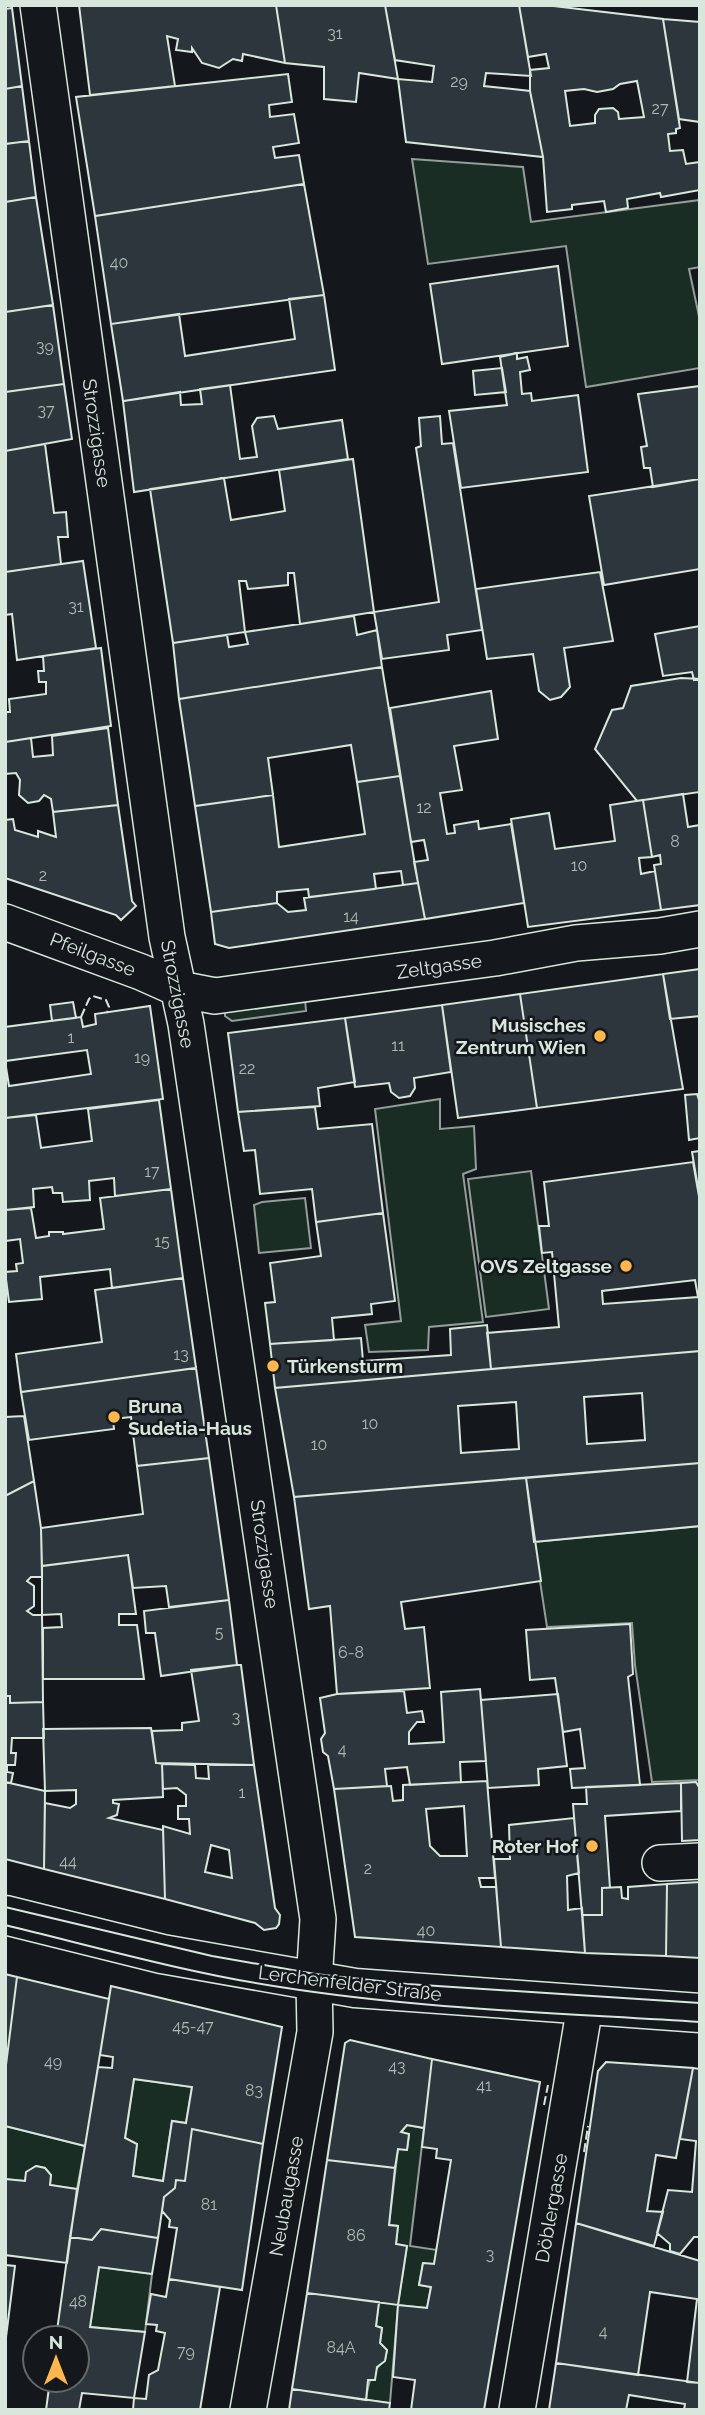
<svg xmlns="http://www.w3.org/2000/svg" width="705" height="2415" viewBox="0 0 705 2415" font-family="Raleway,sans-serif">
<rect width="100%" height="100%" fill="#14181c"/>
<path fill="#1a2d24" stroke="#939e99" stroke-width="2" d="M 412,159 L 523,167 L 531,222 L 700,200 L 700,267 L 689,269 L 700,321 L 700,368 L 586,387 L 566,246 L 428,264 Z
M 305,999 L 306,1011 L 232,1021 L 225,1016 L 225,1011 Z
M 440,1099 L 440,1129 L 474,1126 L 476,1169 L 463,1174 L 483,1322 L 429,1327 L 428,1350 L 369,1352 L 365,1325 L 401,1321 L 375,1109 Z
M 531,1171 L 549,1309 L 486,1317 L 468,1179 Z
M 305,1198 L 311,1248 L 259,1253 L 254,1205 L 262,1202 Z
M 700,1526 L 700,1780 L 652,1782 L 635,1665 L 632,1623 L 547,1627 L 534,1542 Z
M 134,2079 L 192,2087 L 186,2123 L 172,2121 L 163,2181 L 133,2176 L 137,2144 L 125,2138 Z
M 407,2125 L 424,2128 L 410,2246 L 437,2250 L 434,2264 L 423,2263 L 419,2285 L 431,2287 L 427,2308 L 398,2305 L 390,2403 L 366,2400 C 368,2382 371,2372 385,2360 L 387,2350 L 380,2343 L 382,2328 L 376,2326 L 379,2302 L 398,2304 L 407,2246 L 396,2244 L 398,2226 L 389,2225 L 398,2149 L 407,2150 L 409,2135 L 401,2132 Z
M 5,2126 L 85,2146 L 77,2189 L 50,2185 L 51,2175 L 45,2168 L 36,2166 L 27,2172 L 25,2181 L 5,2179 Z
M 99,2267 L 152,2274 L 145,2332 L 90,2327 Z"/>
<path fill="#2c363c" stroke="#d8e6dc" stroke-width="2" fill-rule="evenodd" d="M 79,5 L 276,5 L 285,63 L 243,54 L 242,61 L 233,59 L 219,68 L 202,63 L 192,48 L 192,52 L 176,50 L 178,39 L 167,36 L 175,86 L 90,95 Z
M 276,5 L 385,5 L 398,79 L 359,73 L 356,102 L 324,99 L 324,67 L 285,63 Z
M 385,5 L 519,5 L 531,76 L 486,73 L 484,86 L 530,91 L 543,157 L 406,142 L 398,79 L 432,82 L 434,66 L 395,60 Z
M 519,5 L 545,5 L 663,19 L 680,128 L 676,129 L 676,133 L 668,134 L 670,151 L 683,150 L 686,164 L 700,162 L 700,190 L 661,197 L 660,193 L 627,199 L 628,208 L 606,212 L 604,201 L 572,205 L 572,209 L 547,212 L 543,157 L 530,91 L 530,70 L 549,68 L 546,54 L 528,57 ZM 637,81 L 644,117 L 619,119 L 618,112 L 613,108 L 599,109 L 595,115 L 595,123 L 570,126 L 565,91 L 584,89 L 597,92 L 613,89 L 620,84 Z
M 12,8 L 22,86 L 5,89 L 5,9 Z
M 663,19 L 700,22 L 700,122 L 679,119 Z
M 288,74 L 292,102 L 269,105 L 270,117 L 294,114 L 299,143 L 273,147 L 275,158 L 299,155 L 304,184 L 95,216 L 76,97 Z
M 22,86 L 29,141 L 5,144 L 5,89 Z
M 29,141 L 36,197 L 5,202 L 5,144 Z
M 304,184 L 324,295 L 111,324 L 95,216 Z
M 36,197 L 53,305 L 5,312 L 5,202 Z
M 558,266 L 568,346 L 442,364 L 430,284 Z
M 324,295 L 335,370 L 123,401 L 111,324 L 179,314 L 185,356 L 295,339 L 289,299 Z
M 53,305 L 64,384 L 5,392 L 5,312 Z
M 517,353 L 517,359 L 527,357 L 530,370 L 520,372 L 522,394 L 531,393 L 532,401 L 578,395 L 588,472 L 461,488 L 449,411 L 507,405 L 500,357 Z
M 502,368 L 506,392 L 475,395 L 473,371 Z
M 64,384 L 72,439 L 5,451 L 5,392 Z
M 230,385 L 240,459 L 257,457 L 252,426 L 257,418 L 274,416 L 278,429 L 342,420 L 348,459 L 134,492 L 123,401 L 180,392 L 181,405 L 202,404 L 200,389 Z
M 700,386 L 700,479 L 653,487 L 650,468 L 644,468 L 641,447 L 647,446 L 638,394 Z
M 440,416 L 442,444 L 453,443 L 482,630 L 447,635 L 449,650 L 382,659 L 374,612 L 439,602 L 416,448 L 421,446 L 419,418 Z
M 45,444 L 54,513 L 66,512 L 68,537 L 58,537 L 61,564 L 5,572 L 5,451 Z
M 353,459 L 374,612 L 300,624 L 294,573 L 288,573 L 288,585 L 248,589 L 246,581 L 239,581 L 245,632 L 173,643 L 150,489 L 224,478 L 231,520 L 285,511 L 279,470 Z
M 700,479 L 700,569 L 604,585 L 589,496 Z
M 83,561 L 96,648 L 17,660 L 12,614 L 5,615 L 5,572 Z
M 600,572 L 613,641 L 564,648 L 570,687 L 561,697 L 550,700 L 539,691 L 533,654 L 487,659 L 476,589 Z
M 354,616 L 357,635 L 377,630 L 382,667 L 179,699 L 173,643 L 227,635 L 229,647 L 248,644 L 245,632 Z
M 700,626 L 700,679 L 694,680 L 692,672 L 663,676 L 655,634 Z
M 101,648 L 111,726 L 5,742 L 5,712 L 10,712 L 9,699 L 46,694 L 46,682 L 39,682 L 38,671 L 44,671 L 43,656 Z
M 382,667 L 400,776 L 357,782 L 351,745 L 268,758 L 273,795 L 195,806 L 179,699 Z
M 681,678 L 700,679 L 700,792 L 637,801 L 595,749 L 612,710 L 623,708 L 631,686 Z
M 491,691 L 498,739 L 454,746 L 462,790 L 440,793 L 447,834 L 455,833 L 454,825 L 478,821 L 479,829 L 511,824 L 524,903 L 425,919 L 414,862 L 428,860 L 424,840 L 411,842 L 390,708 Z
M 108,728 L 118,805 L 53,812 L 51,799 L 44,795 L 39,801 L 28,803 L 19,795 L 20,780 L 16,773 L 5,774 L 5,742 L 31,738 L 33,757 L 53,755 L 52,736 Z
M 400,776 L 418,883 L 403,885 L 401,871 L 374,874 L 376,889 L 309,897 L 308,889 L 277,892 L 277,903 L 211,912 L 195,806 L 273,795 L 279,847 L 365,834 L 357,782 Z
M 683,794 L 688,827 L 700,825 L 700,905 L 661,910 L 654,865 L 661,864 L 660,855 L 652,857 L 643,800 Z
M 643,800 L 652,857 L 639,858 L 641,874 L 655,871 L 661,910 L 528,927 L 511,819 L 549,813 L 555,849 L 615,841 L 610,805 Z
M 118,805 L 132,901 L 136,906 L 121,920 L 116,915 L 5,878 L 5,820 L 13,819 L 15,830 L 38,837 L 38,831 L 56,837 L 53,812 Z
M 418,883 L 425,919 L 229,948 L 215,944 L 211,912 L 277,903 L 288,912 L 306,910 L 304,898 Z
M 700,969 L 700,1016 L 670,1019 L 663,974 Z
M 663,974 L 683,1089 L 537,1108 L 520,994 Z
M 520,994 L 537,1108 L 458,1118 L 442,1005 Z
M 73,1002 L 76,1018 L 52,1021 L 50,1005 Z
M 442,1005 L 451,1072 L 414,1078 L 415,1088 L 410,1096 L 399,1098 L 391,1092 L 389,1083 L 355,1087 L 345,1018 Z
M 150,1006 L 163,1099 L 5,1118 L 5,1061 L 9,1086 L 91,1074 L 87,1050 L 5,1061 L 5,1027 L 81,1017 L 83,1027 L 96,1024 L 95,1014 Z
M 345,1018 L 355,1082 L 318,1088 L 320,1106 L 238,1112 L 228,1033 Z
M 697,1094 L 700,1103 L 700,1138 L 689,1140 L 685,1095 Z
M 159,1100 L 171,1189 L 115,1196 L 114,1178 L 89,1181 L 90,1200 L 63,1202 L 62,1193 L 53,1193 L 52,1187 L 33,1189 L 34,1207 L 5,1210 L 5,1118 L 36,1115 L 41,1148 L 92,1141 L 88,1109 Z
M 315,1107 L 318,1129 L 372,1124 L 383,1213 L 316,1222 L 312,1189 L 260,1194 L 255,1150 L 244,1151 L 238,1112 Z
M 700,1151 L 700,1200 L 692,1152 Z
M 693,1162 L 700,1202 L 700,1351 L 491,1369 L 487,1333 L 559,1327 L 552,1252 L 542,1253 L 539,1226 L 549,1226 L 544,1182 ZM 695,1280 L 698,1297 L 603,1304 L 602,1291 Z
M 171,1189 L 183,1278 L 112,1288 L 110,1269 L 40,1277 L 42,1299 L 9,1302 L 5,1272 L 17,1271 L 16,1264 L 23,1263 L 20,1239 L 5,1241 L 5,1210 L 31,1208 L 36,1238 L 49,1236 L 49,1232 L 63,1232 L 63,1234 L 104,1229 L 100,1198 Z
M 383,1213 L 395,1301 L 371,1304 L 372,1314 L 332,1318 L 334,1340 L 270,1344 L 265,1303 L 275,1302 L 270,1263 L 321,1256 L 316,1222 Z
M 183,1278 L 196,1368 L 21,1392 L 16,1354 L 102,1342 L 95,1290 Z
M 487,1325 L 491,1369 L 275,1388 L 270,1344 L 361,1338 L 363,1361 L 451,1355 L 450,1329 Z
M 700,1351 L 700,1463 L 294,1497 L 275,1388 ZM 642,1393 L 645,1440 L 587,1444 L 584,1397 ZM 516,1402 L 519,1449 L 461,1453 L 458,1406 Z
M 196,1368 L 209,1458 L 137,1466 L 131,1417 L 113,1419 L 114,1429 L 29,1440 L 21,1392 Z
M 24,1416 L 34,1481 L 5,1496 L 5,1417 Z
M 209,1458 L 229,1600 L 169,1607 L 166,1586 L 133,1588 L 128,1555 L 42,1566 L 41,1528 L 143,1514 L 137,1466 Z
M 700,1463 L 700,1526 L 534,1542 L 526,1478 Z
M 526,1478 L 541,1581 L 401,1602 L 405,1629 L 424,1627 L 430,1688 L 337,1694 L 330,1606 L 309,1609 L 294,1497 Z
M 34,1481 L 41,1528 L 42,1577 L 31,1577 L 27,1581 L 34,1586 L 34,1606 L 27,1611 L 33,1615 L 42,1615 L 43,1702 L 10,1703 L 10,1696 L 6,1696 L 5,1496 Z
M 128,1555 L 136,1614 L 119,1614 L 119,1625 L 137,1625 L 144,1679 L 43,1679 L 43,1628 L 62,1627 L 61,1614 L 42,1615 L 42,1566 Z
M 229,1600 L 237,1665 L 161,1676 L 155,1633 L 146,1633 L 144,1611 Z
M 630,1624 L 633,1674 L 628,1677 L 640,1785 L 572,1788 L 570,1769 L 585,1768 L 580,1729 L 563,1732 L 555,1678 L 530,1680 L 526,1630 Z
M 237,1665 L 241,1665 L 254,1765 L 156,1763 L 152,1731 L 182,1730 L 182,1723 L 199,1721 L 191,1670 Z
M 480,1689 L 486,1761 L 460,1762 L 461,1782 L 410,1785 L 407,1767 L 385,1769 L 387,1786 L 334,1789 L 328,1756 L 323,1752 L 321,1739 L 325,1733 L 320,1698 L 337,1694 L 404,1691 L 407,1713 L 422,1711 L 424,1722 L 417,1722 L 409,1732 L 409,1744 L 444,1742 L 441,1692 Z
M 558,1694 L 567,1766 L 538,1769 L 539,1785 L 488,1788 L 481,1700 Z
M 5,1696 L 10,1696 L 10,1703 L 43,1702 L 44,1738 L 12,1738 L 11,1753 L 16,1753 L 15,1765 L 7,1765 L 7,1772 L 13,1773 L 11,1783 L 5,1782 Z
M 151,1728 L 156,1763 L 162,1764 L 163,1797 L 113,1800 L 113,1803 L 119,1804 L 117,1815 L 109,1818 L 163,1830 L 165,1899 L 44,1869 L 45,1803 L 70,1808 L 76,1804 L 76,1790 L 45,1791 L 43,1729 Z
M 162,1764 L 195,1765 L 196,1778 L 209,1779 L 208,1765 L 254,1765 L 275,1908 L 280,1915 L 279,1924 L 276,1928 L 264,1930 L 255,1923 L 165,1899 L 163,1826 L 190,1834 L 189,1819 L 178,1819 L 178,1806 L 186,1806 L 186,1795 L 177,1788 L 163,1789 ZM 211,1845 L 229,1850 L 232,1878 L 205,1872 Z
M 487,1781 L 495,1878 L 479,1878 L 481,1887 L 496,1887 L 501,1947 L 355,1937 L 334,1789 L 391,1786 L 393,1801 L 403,1800 L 403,1785 ZM 464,1806 L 467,1856 L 440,1856 L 430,1846 L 426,1809 Z
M 5,1782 L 45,1791 L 44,1869 L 5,1859 Z
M 696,1782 L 700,1789 L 700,1840 L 682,1841 L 681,1783 Z
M 681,1783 L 681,1811 L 605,1816 L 610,1888 L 602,1888 L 602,1915 L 582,1915 L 573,1804 L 587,1804 L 586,1787 Z
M 574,1818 L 579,1873 L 567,1876 L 568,1910 L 582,1908 L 585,1953 L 501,1947 L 494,1859 L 510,1859 L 509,1825 Z
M 700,1882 L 700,1958 L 666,1956 L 667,1884 Z
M 667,1884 L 666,1956 L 585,1953 L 582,1915 L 602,1915 L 602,1888 L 621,1887 L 622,1898 L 628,1899 L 628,1887 Z
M 5,1974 L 17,1977 L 5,2073 Z
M 17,1977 L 109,1999 L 85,2146 L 5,2126 L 5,2073 Z
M 111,1986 L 282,2027 L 263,2144 L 192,2129 L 185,2181 L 176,2180 L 175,2188 L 164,2197 L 158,2238 L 101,2229 L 92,2240 L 70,2237 L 98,2067 L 112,2068 L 113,2057 L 100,2055 ZM 134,2079 L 192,2087 L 186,2123 L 172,2121 L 163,2181 L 133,2176 L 137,2144 L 125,2138 Z
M 350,2040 L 432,2059 L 424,2128 L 407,2125 L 401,2132 L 409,2134 L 407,2150 L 398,2149 L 395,2168 L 327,2160 L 345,2043 Z
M 432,2059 L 540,2082 L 484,2410 L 411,2410 L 415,2380 L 393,2377 L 398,2305 L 427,2308 L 431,2287 L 419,2285 L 423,2263 L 434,2264 L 451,2160 L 436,2158 L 437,2149 L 422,2147 Z
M 606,2062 L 693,2068 L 676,2158 L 656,2155 L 647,2211 L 663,2212 L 654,2246 L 576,2223 L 598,2071 Z
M 693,2068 L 700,2069 L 700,2237 L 694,2237 L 680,2254 L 670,2251 L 670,2244 L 657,2233 L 668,2190 L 692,2192 L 696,2141 L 680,2139 Z
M 192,2129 L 263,2144 L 242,2290 L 169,2279 L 177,2228 L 169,2227 L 170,2220 L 162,2211 L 164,2197 L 175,2188 L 176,2180 L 185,2181 Z
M 327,2160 L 395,2168 L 389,2225 L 398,2226 L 396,2244 L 407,2246 L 398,2305 L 307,2293 Z
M 36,2166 L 45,2168 L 51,2175 L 50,2185 L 77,2189 L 67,2263 L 5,2255 L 5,2179 L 25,2181 L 26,2172 Z
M 576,2223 L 700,2261 L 700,2383 L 687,2382 L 697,2299 L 650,2292 L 638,2375 L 556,2363 Z
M 101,2229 L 158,2238 L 152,2274 L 99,2267 L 90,2327 L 145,2332 L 134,2398 L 82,2393 L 79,2410 L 46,2410 L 50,2380 L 77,2380 L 77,2338 L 56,2338 L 70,2237 L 92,2240 Z
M 5,2265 L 15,2266 L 5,2345 Z
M 169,2279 L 220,2287 L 200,2410 L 133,2410 L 134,2398 L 146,2399 L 149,2375 L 158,2370 L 165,2333 L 156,2331 L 157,2325 L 146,2324 L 151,2294 L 166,2297 Z
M 307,2293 L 379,2302 L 376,2326 L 382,2328 L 380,2343 L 387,2350 L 385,2361 L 377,2367 L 375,2380 L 368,2380 L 366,2400 L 292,2389 Z
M 556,2363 L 700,2383 L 700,2410 L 684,2410 L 685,2404 L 629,2395 L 626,2410 L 549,2410 Z
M 292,2389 L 390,2403 L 389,2410 L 289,2410 Z"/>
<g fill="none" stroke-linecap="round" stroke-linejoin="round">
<g stroke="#d8e6dc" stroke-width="38">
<path id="minor" d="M 38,5 L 167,937 L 186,1024 L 318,1919 L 314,1982 L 315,2032 L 248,2410
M 5,922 L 141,972 L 179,989 L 215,996 L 495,958 L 576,943 L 660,936 L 700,929
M 660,1863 L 700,1861
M 517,2410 L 585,2006"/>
</g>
<g stroke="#d8e6dc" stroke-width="41">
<path id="secondary" d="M 5,1915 L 162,1954 L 355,1988 L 700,2013"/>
</g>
<use href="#minor" stroke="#14181c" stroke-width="35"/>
<use href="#secondary" stroke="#14181c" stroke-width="38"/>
<path stroke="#d8e6dc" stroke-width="2" d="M 5,1907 L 212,1956 L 315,1974 L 407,1984 L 700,2003
M 5,1925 C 96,1947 188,1973 280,1987 C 419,2009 560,2013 700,2022"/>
<path stroke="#d8e6dc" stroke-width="2" stroke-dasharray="9 3.5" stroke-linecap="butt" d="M 81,1017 L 89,999 L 93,996 L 106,1000 L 109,1007 L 107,1013
M 544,2105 L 548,2085
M 584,2152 L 588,2126"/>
</g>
<g fill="#ffb74d" stroke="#14181c" stroke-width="2.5">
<circle cx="600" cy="1036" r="7"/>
<circle cx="626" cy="1266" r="7"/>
<circle cx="273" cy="1366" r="7"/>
<circle cx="114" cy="1417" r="7"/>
<circle cx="592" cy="1846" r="7"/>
</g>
<g text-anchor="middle" stroke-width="5" stroke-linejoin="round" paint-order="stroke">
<g font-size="16" fill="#adbab4">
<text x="335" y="39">31</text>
<text x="459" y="87">29</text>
<text x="660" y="114">27</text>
<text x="119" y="268">40</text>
<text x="45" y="352">39</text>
<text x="46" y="416">37</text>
<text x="76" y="612">31</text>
<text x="424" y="813">12</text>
<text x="675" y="847">8</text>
<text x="579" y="871">10</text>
<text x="43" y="881">2</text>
<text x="351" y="922">14</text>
<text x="71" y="1043">1</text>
<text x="398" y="1051">11</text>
<text x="142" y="1063">19</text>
<text x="247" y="1074">22</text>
<text x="152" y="1177">17</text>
<text x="162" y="1247">15</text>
<text x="181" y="1360">13</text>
<text x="370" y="1429">10</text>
<text x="319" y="1450">10</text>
<text x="219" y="1638">5</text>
<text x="351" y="1658">6-8</text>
<text x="236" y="1723">3</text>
<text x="342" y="1755">4</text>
<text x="242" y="1798">1</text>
<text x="68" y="1867">44</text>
<text x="368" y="1874">2</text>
<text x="426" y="1936">40</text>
<text x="193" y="2032">45-47</text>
<text x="53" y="2067">49</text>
<text x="397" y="2072">43</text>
<text x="484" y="2091">41</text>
<text x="254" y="2096">83</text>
<text x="209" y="2210">81</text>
<text x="356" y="2241">86</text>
<text x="490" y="2260">3</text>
<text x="78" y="2307">48</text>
<text x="603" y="2337">4</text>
<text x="341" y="2353">84A</text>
<text x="186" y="2357">79</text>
</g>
<g font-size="19" fill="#d8e6dc" stroke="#14181c">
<text transform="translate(97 433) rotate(82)" y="7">Strozzigasse</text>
<text transform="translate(93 954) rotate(21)" y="7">Pfeilgasse</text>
<text transform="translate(439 966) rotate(-8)" y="7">Zeltgasse</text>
<text transform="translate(178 994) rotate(79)" y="7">Strozzigasse</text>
<text transform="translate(265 1554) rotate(82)" y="7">Strozzigasse</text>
<text transform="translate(350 1983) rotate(7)" y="7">Lerchenfelder Straße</text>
<text transform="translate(286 2196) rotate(-80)" y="7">Neubaugasse</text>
<text transform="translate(551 2208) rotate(-80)" y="7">Döblergasse</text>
</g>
<g font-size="19" font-weight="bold" fill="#d8e6dc" stroke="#14181c" text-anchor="end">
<text x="586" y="1032">Musisches<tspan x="586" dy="22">Zentrum Wien</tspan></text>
<text x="612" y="1273">OVS Zeltgasse</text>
<text x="287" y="1373" text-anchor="start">Türkensturm</text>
<text x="128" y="1413" text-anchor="start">Bruna<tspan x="128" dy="22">Sudetia-Haus</tspan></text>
<text x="578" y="1853">Roter Hof</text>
</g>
</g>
<rect width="705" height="2415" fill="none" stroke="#d8e6dc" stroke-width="14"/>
<g transform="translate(56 2359)"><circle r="33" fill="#14181c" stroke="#626a69" stroke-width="2"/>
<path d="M0-5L12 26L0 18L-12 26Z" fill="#ffb74d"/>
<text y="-10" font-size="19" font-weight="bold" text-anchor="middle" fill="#d8e6dc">N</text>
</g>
</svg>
